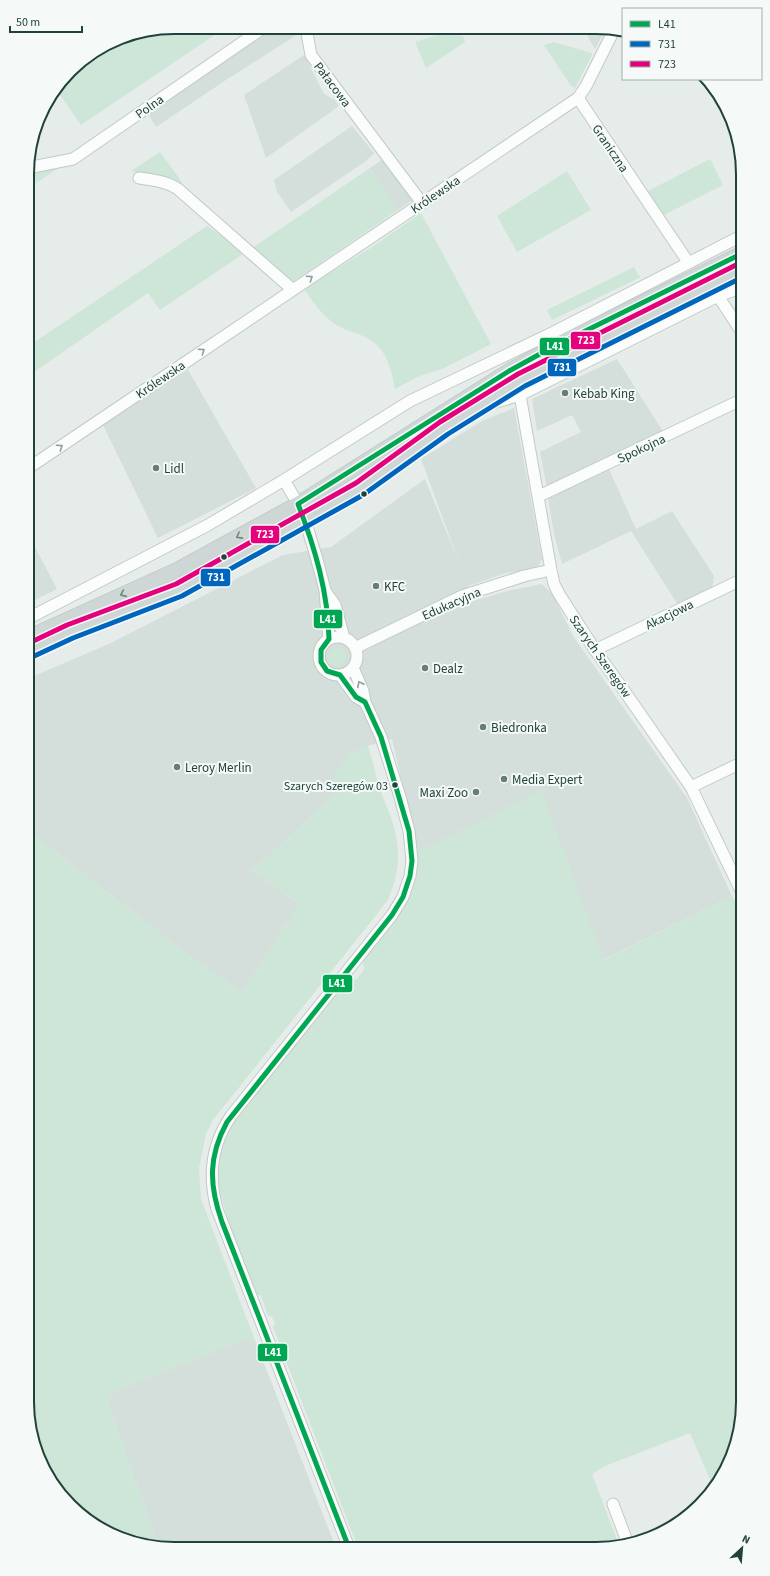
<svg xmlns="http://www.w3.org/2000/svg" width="770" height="1576" viewBox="0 0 770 1576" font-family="'Source Sans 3',sans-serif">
<rect width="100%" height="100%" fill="#e6ece9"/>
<path fill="#d4deda" d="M 268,28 L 290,28 L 295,36 L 226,80 L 156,127 L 147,112 Z
M 584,30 L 605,30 L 595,49 Z
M 304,55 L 324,94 L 335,100 L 339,106 L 266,158 L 244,95 Z
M 352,126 L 374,153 L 366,161 L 291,212 L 277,192 L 274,180 Z
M 383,159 L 414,199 L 398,210 L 370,168 Z
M 617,359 L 664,433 L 547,488 L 540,452 L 581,432 L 572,415 L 537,431 L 532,399 Z
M 187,368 L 256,488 L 158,538 L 103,425 Z
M 514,408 L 542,559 L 537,568 L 506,573 L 468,586 L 473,601 L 507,591 L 542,584 L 553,595 L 573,636 L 687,798 L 732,896 L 603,960 L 541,791 L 418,852 L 392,739 L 368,746 L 347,755 L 336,792 L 277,849 L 250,870 L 299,904 L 241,992 L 186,953 L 27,830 L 27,679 L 111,643 L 283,555 L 331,547 L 425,479 L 460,565 L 421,459 L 482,421 Z
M 609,469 L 636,529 L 672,511 L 714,576 L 712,588 L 678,605 L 631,531 L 562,564 L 554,534 L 548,498 Z
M 27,532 L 57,589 L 27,604 Z
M 247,1339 L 256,1343 L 336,1548 L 159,1548 L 108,1402 L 113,1392 Z"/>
<path fill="#cee6d7" d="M 174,27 L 221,27 L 222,30 L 81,125 L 57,90 L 77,64 L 118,38 Z
M 440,34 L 463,36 L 465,42 L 426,68 L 415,42 Z
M 554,42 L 592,53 L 592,55 L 575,88 L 571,86 L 544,45 Z
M 160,152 L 182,182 L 178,185 L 163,177 L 131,171 Z
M 710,159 L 723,185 L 662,216 L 646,192 Z
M 66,163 L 27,189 L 27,171 Z
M 370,168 L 398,210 L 291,283 L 252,248 Z
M 567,171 L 591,210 L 517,252 L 497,216 Z
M 421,213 L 491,344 L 442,369 L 417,377 L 395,389 C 391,367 386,346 363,336 C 354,332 343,330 335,324 C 322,315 313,302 304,289 L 372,247 Z
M 207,226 L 246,252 L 160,310 L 148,293 L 27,377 L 27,347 Z
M 634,267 L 639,276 L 640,276 L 641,277 L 552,320 L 547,310 Z
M 268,528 L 269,529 L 189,573 L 164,588 L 27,643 Z
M328 657a9 9 0 1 1 18 0a9 9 0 1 1-18 0Z
M 368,746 C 374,764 377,785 385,802 C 400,840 404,861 388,900 L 213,1120 L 206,1134 L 199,1168 L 201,1199 L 256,1343 L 247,1339 L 113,1392 L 108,1402 L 159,1548 L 155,1548 L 109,1534 L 77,1513 L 52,1483 L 35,1449 L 27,1402 L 27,830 L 186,953 L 241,992 L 299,904 L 250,870 L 277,849 L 336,792 L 331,781 L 347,755 Z
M 541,790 L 604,960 L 732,896 L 743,913 L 743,1411 L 735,1449 L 714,1489 L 690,1433 L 605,1466 L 592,1474 L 619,1545 L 596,1549 L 358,1548 L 273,1327 L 275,1324 L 272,1316 L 268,1316 L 261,1295 L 256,1296 L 229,1224 L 221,1196 L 218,1182 L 221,1152 L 226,1138 L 234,1123 L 347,979 L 357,979 L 364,970 L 363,960 C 384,934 410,908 417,874 C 418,867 418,859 418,852 Z"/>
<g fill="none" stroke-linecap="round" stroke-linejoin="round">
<g stroke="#c3c9c7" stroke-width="13">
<path id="minor" d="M 306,28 L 311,55 L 422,203
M 578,98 L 688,262
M 27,168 L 73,159 L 263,28
M 139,178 C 152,180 166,181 178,189 L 293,290
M 718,296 L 743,334
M 520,395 L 551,570 L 554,584 L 559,594 L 595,650 L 623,689 L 691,787 L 743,895
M 490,404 L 520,395 L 718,296 L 743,287
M 27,469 L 578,98 L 586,86 L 614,30
M 284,480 L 298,504 L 305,520 L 316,556 L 325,590 L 329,639
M 539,496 L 743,399
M 325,591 L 335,605 L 344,638
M 27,619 L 208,525 L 284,480 L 410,401 L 554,332 L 743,235
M319 656a19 19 0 1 1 38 0a19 19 0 1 1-38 0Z
M 355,648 L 462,596 L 524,576 L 551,570
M 595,650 L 743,579
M 340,675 L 356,697 L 365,702
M 691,787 L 743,762
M 613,1504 L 628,1544
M 349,1548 L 217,1209 C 208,1176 211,1145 231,1116 L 392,915 L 403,897 L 410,876 L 412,861 L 409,831 L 400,797 L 381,737 L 365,702 L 363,691 L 353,668"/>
</g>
<g stroke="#c1cbc9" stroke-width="16">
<path id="major" d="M 27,638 L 177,570 L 298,504 L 509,371 L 549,349 L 743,253
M 27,652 L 70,632 L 179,590 L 360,489 L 444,428 L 522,380 L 743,269"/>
</g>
<use href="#minor" stroke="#fbfcfc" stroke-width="11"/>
<use href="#major" stroke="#ced7d5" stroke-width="14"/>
<g stroke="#f5faf8" stroke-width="8">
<path id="bus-1" d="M 349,1548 L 222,1222 C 209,1185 208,1157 227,1122 L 392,915 L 403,897 L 410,876 L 412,861 L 409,831 L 381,737 L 365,702 L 356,697 L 340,675 L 327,671 L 321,662 L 321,650 L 329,639 C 328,592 315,548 298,504 L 509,371 L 549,349 L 743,253"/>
</g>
<g stroke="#f5faf8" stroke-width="8">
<path id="bus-2" d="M 30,658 L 73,638 L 182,596 L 363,495 L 448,434 L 525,386 L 743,277"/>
</g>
<g stroke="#f5faf8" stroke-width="8">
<path id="bus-3" d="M 27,644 L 67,625 L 176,584 L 356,483 L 440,422 L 518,374 L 740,263"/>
</g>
<use href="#bus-1" stroke="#00a651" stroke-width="5"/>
<use href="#bus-2" stroke="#0065bd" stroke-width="5"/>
<use href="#bus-3" stroke="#e5007d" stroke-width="5"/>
</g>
<defs><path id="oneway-chevron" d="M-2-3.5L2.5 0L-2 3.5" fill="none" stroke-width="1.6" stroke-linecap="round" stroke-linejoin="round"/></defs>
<g stroke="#8e9f9c">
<use href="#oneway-chevron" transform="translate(310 278) rotate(-34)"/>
<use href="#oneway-chevron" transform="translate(202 351) rotate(-34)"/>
<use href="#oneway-chevron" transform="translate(60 447) rotate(-34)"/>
<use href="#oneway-chevron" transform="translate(360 684) rotate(-117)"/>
</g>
<g stroke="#6f8581">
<use href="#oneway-chevron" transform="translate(239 536) rotate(152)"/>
<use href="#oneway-chevron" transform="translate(123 594) rotate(156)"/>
</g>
<g fill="#667e79" stroke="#f5faf8" stroke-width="1.5">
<circle cx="565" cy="393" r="4"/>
<circle cx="156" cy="468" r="4"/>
<circle cx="376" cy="586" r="4"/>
<circle cx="425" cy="668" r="4"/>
<circle cx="483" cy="727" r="4"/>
<circle cx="177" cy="767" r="4"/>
<circle cx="504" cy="779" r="4"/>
<circle cx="476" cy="792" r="4"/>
</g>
<g fill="#21423c" stroke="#f5faf8" stroke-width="1.5">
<circle cx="364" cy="494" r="3.5"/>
<circle cx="224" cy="557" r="3.5"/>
<circle cx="395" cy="785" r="3.5"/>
</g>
<g text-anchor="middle" stroke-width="4" stroke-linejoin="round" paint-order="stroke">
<g font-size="12" fill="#21423c" stroke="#f5faf8" text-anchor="end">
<text x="388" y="790">Szarych Szeregów 03</text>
</g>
<g font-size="13" fill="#21423c" stroke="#f5faf8">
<text transform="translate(333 84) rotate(53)" y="5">Pałacowa</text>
<text transform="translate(149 106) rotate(-35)" y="5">Polna</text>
<text transform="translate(611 148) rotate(56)" y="5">Graniczna</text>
<text transform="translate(435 194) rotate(-34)" y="5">Królewska</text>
<text transform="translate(160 379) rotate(-34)" y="5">Królewska</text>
<text transform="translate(641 448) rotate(-25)" y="5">Spokojna</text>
<text transform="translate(451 603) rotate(-24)" y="5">Edukacyjna</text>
<text transform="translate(669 614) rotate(-26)" y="5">Akacjowa</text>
<text transform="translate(601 656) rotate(55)" y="5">Szarych Szeregów</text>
</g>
<g font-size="13" fill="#21423c" stroke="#f5faf8" text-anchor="start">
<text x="573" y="398">Kebab King</text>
<text x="164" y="473">Lidl</text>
<text x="384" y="591">KFC</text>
<text x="433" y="673">Dealz</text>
<text x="491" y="732">Biedronka</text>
<text x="185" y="772">Leroy Merlin</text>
<text x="512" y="784">Media Expert</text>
<text x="468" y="797" text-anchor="end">Maxi Zoo</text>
</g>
</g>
<path d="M0 0H770V1576H0ZM174 34H596A140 140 0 0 1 736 174V1402A140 140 0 0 1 596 1542H174A140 140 0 0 1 34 1402V174A140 140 0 0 1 174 34Z" fill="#f5faf8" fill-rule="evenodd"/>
<path fill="none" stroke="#21423c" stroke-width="2" d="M174 34H596A140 140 0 0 1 736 174V1402A140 140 0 0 1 596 1542H174A140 140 0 0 1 34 1402V174A140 140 0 0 1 174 34Z"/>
<g stroke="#f5faf8" stroke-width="1.5">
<rect x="570" y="331" width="31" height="19" rx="4" fill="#e5007d"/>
<rect x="539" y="337" width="31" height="19" rx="4" fill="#00a651"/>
<rect x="547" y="358" width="30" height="19" rx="4" fill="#0065bd"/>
<rect x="250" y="525" width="30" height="19" rx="4" fill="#e5007d"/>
<rect x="200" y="568" width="31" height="19" rx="4" fill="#0065bd"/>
<rect x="313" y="609" width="30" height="20" rx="4" fill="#00a651"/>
<rect x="322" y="974" width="31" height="19" rx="4" fill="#00a651"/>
<rect x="257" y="1343" width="31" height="19" rx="4" fill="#00a651"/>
</g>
<g font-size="11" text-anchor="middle" font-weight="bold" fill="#fff">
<text x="586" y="344">723</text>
<text x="555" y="350">L41</text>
<text x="562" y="371">731</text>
<text x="265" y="538">723</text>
<text x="216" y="581">731</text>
<text x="328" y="623">L41</text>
<text x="337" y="987">L41</text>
<text x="273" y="1356">L41</text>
</g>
<rect x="622" y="8" width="140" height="72" fill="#f5faf8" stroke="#a0b0ad"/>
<rect x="630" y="21" width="20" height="6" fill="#00a651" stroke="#a0b0ad"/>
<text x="658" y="28" font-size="12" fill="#21423c">L41</text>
<rect x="630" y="41" width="20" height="6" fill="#0065bd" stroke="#a0b0ad"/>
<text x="658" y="48" font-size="12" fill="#21423c">731</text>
<rect x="630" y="61" width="20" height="6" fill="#e5007d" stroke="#a0b0ad"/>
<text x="658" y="68" font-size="12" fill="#21423c">723</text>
<g transform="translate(742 1548) rotate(26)" stroke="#f5faf8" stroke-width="3" paint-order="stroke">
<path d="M0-3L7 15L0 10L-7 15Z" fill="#21423c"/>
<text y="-6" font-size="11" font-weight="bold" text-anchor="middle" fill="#21423c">N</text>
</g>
<path d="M10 26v6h72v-6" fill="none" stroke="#21423c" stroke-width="2"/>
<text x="16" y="26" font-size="12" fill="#21423c" stroke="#f5faf8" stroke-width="3" paint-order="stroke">50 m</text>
</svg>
